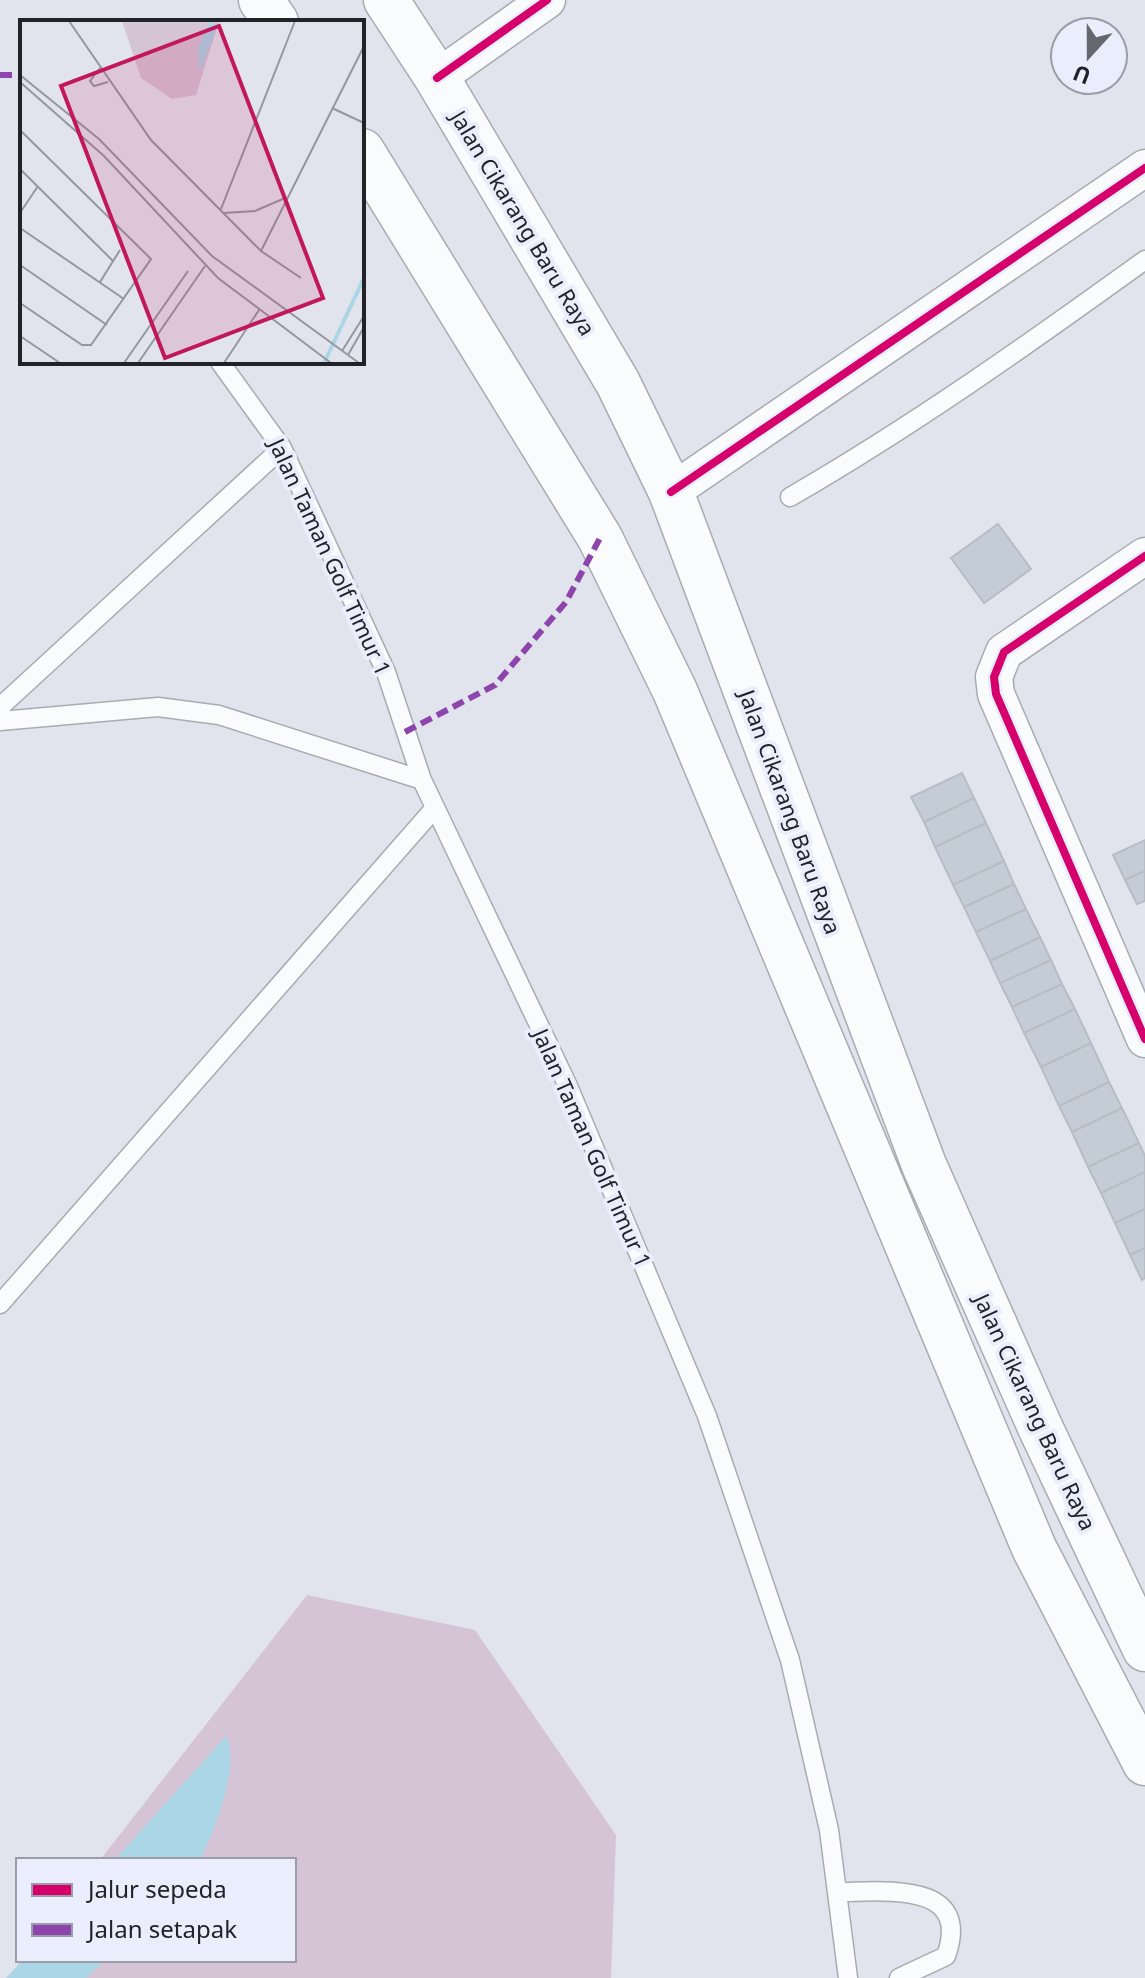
<svg xmlns="http://www.w3.org/2000/svg" width="1145" height="1978" viewBox="0 0 1145 1978" font-family="'Noto Sans',sans-serif">
<rect width="100%" height="100%" fill="#e1e4ed"/>
<path fill="#d5c4d6" d="M 307,1595 L 475,1630 L 616,1835 L 611,1978 L 8,1978 L 22,1960 L 294,1960 L 294,1860 L 100,1860 Z"/>
<path fill="#aad6e5" d="M 226,1736 C 241,1763 214,1833 200,1860 L 115,1860 Z
M 23,1960 L 106,1960 L 86,1978 L 6,1978 Z"/>
<path fill="#c4cdd7" stroke="#b8bcc3" stroke-width="2" d="M 998,524 L 1031,569 L 984,603 L 951,558 Z
M 962,773 L 974,798 L 924,822 L 911,797 Z
M 974,798 L 986,823 L 935,847 L 924,822 Z
M 986,823 L 1004,861 L 953,885 L 935,847 Z
M 1145,840 L 1145,871 L 1125,880 L 1113,855 Z
M 1004,861 L 1014,884 L 964,907 L 953,885 Z
M 1145,871 L 1145,901 L 1137,904 L 1125,880 Z
M 1014,884 L 1026,909 L 976,932 L 964,907 Z
M 1026,909 L 1040,937 L 990,961 L 976,932 Z
M 1040,937 L 1051,960 L 1000,983 L 990,961 Z
M 1051,960 L 1062,984 L 1012,1007 L 1000,983 Z
M 1062,984 L 1075,1009 L 1024,1033 L 1012,1007 Z
M 1075,1009 L 1091,1043 L 1041,1067 L 1024,1033 Z
M 1091,1043 L 1109,1082 L 1059,1106 L 1041,1067 Z
M 1109,1082 L 1122,1108 L 1072,1132 L 1059,1106 Z
M 1122,1108 L 1139,1143 L 1088,1167 L 1072,1132 Z
M 1139,1143 L 1145,1156 L 1145,1172 L 1101,1193 L 1088,1167 Z
M 1145,1172 L 1145,1209 L 1115,1223 L 1101,1193 Z
M 1145,1209 L 1145,1248 L 1130,1255 L 1115,1223 Z
M 1145,1248 L 1145,1278 L 1142,1280 L 1130,1255 Z"/>
<g fill="none" stroke-linecap="round" stroke-linejoin="round">
<g stroke="#a9abb2" stroke-width="21">
<path id="lane" d="M 220,362 L 282,448 L 386,672 L 422,780 L 568,1086 L 707,1416 L 790,1660 L 829,1830 L 848,1978
M 790,497 C 913,426 1030,343 1145,260
M 0,707 L 282,448
M 0,721 L 158,707 L 219,715 L 422,780
M 0,1304 L 434,809
M 837,1892 C 883,1892 973,1880 946,1956 L 899,1978"/>
</g>
<g stroke="#a9abb2" stroke-width="39">
<path id="street" d="M 437,78 L 547,0
M 671,492 L 1145,168
M 1145,556 L 1004,652 L 994,677 L 996,694 L 1145,1039"/>
</g>
<g stroke="#a9abb2" stroke-width="47">
<path id="secondary" d="M 261,0 L 276,22
M 386,0 L 437,78 L 618,383 L 671,492 L 924,1165 L 1040,1427 L 1145,1649
M 362,151 L 600,538 L 675,691 L 1034,1548 L 1145,1763"/>
</g>
<use href="#lane" stroke="#fafbfc" stroke-width="18"/>
<use href="#street" stroke="#fafbfc" stroke-width="36"/>
<use href="#secondary" stroke="#fafbfc" stroke-width="44"/>
<path stroke="#8e44ad" stroke-width="6" stroke-dasharray="12 6" stroke-linecap="butt" d="M 0,75 L 22,75
M 405,732 L 495,685 L 566,602 L 600,538"/>
<g stroke="#eaeefc" stroke-width="13">
<path id="cycleway" d="M 437,78 L 547,0
M 671,492 L 1145,168
M 1145,556 L 1004,652 L 994,677 L 996,694 L 1145,1039"/>
</g>
<use href="#cycleway" stroke="#d6006c" stroke-width="8"/>
</g>
<g text-anchor="middle" stroke-width="8" stroke-linejoin="round" paint-order="stroke">
<g font-size="22" fill="#212329" stroke="#eaeefc">
<text transform="translate(523 223) rotate(59)" y="8">Jalan Cikarang Baru Raya</text>
<text transform="translate(330 557) rotate(65)" y="8">Jalan Taman Golf Timur 1</text>
<text transform="translate(790 812) rotate(70)" y="8">Jalan Cikarang Baru Raya</text>
<text transform="translate(592 1148) rotate(66)" y="8">Jalan Taman Golf Timur 1</text>
<text transform="translate(1035 1412) rotate(65)" y="8">Jalan Cikarang Baru Raya</text>
</g>
</g>
<g transform="translate(20 20)">
<rect width="344" height="344" fill="#e1e4ed"/>
<path d="M 102,1 L 199,1 L 176,75 L 152,79 L 121,58 Z" fill="#d5c4d6"/>
<path d="M 190,1 L 198,5 L 180,51 L 178,28 Z" fill="#aad6e5"/>
<path fill="none" stroke="#aad6e5" stroke-width="4" d="M 304,343 L 344,258"/>
<path fill="none" stroke="#94979f" stroke-width="2" d="M 49,1 L 131,120 L 241,231 L 281,258M 80,48 L 70,61 L 74,66 L 88,62M 0,55 L 79,119 L 192,236 L 339,343M 0,62 L 84,136 L 198,258 L 311,343M 312,88 L 344,103M 0,110 L 131,239 L 71,325 L 62,325 L 0,283M 0,149 L 93,241M 201,189 L 275,1M 0,193 L 18,166M 204,193 L 235,191 L 265,178M 0,208 L 104,279M 241,231 L 344,26M 0,245 L 87,305M 80,262 L 100,230M 0,316 L 40,343M 322,331 L 344,296M 328,335 L 344,307M 104,343 L 168,251M 118,343 L 185,246M 204,343 L 239,290"/>
<path fill="#c2185b" fill-opacity="0.15" stroke="#c2185b" stroke-width="4" d="M 199,6 L 303,278 L 145,338 L 41,66 Z"/>
<rect width="344" height="344" fill="none" stroke="#212329" stroke-width="4"/>
</g>
<rect x="16" y="1858" width="280" height="104" fill="#eaeefc" stroke="#9a9da8" stroke-width="2"/>
<rect x="32" y="1884" width="40" height="12" fill="#d6006c" stroke="#9a9da8" stroke-width="2"/>
<text x="88" y="1898" font-size="24" fill="#212329">Jalur sepeda</text>
<rect x="32" y="1924" width="40" height="12" fill="#8e44ad" stroke="#9a9da8" stroke-width="2"/>
<text x="88" y="1938" font-size="24" fill="#212329">Jalan setapak</text>
<g transform="translate(1089 56) rotate(201)"><circle r="38" fill="#eaeefc" stroke="#9a9da8" stroke-width="2"/>
<path d="M0-6L14 30L0 20L-14 30Z" fill="#64676e"/>
<text y="-12" font-size="22" font-weight="bold" text-anchor="middle" fill="#212329">U</text>
</g>
</svg>
